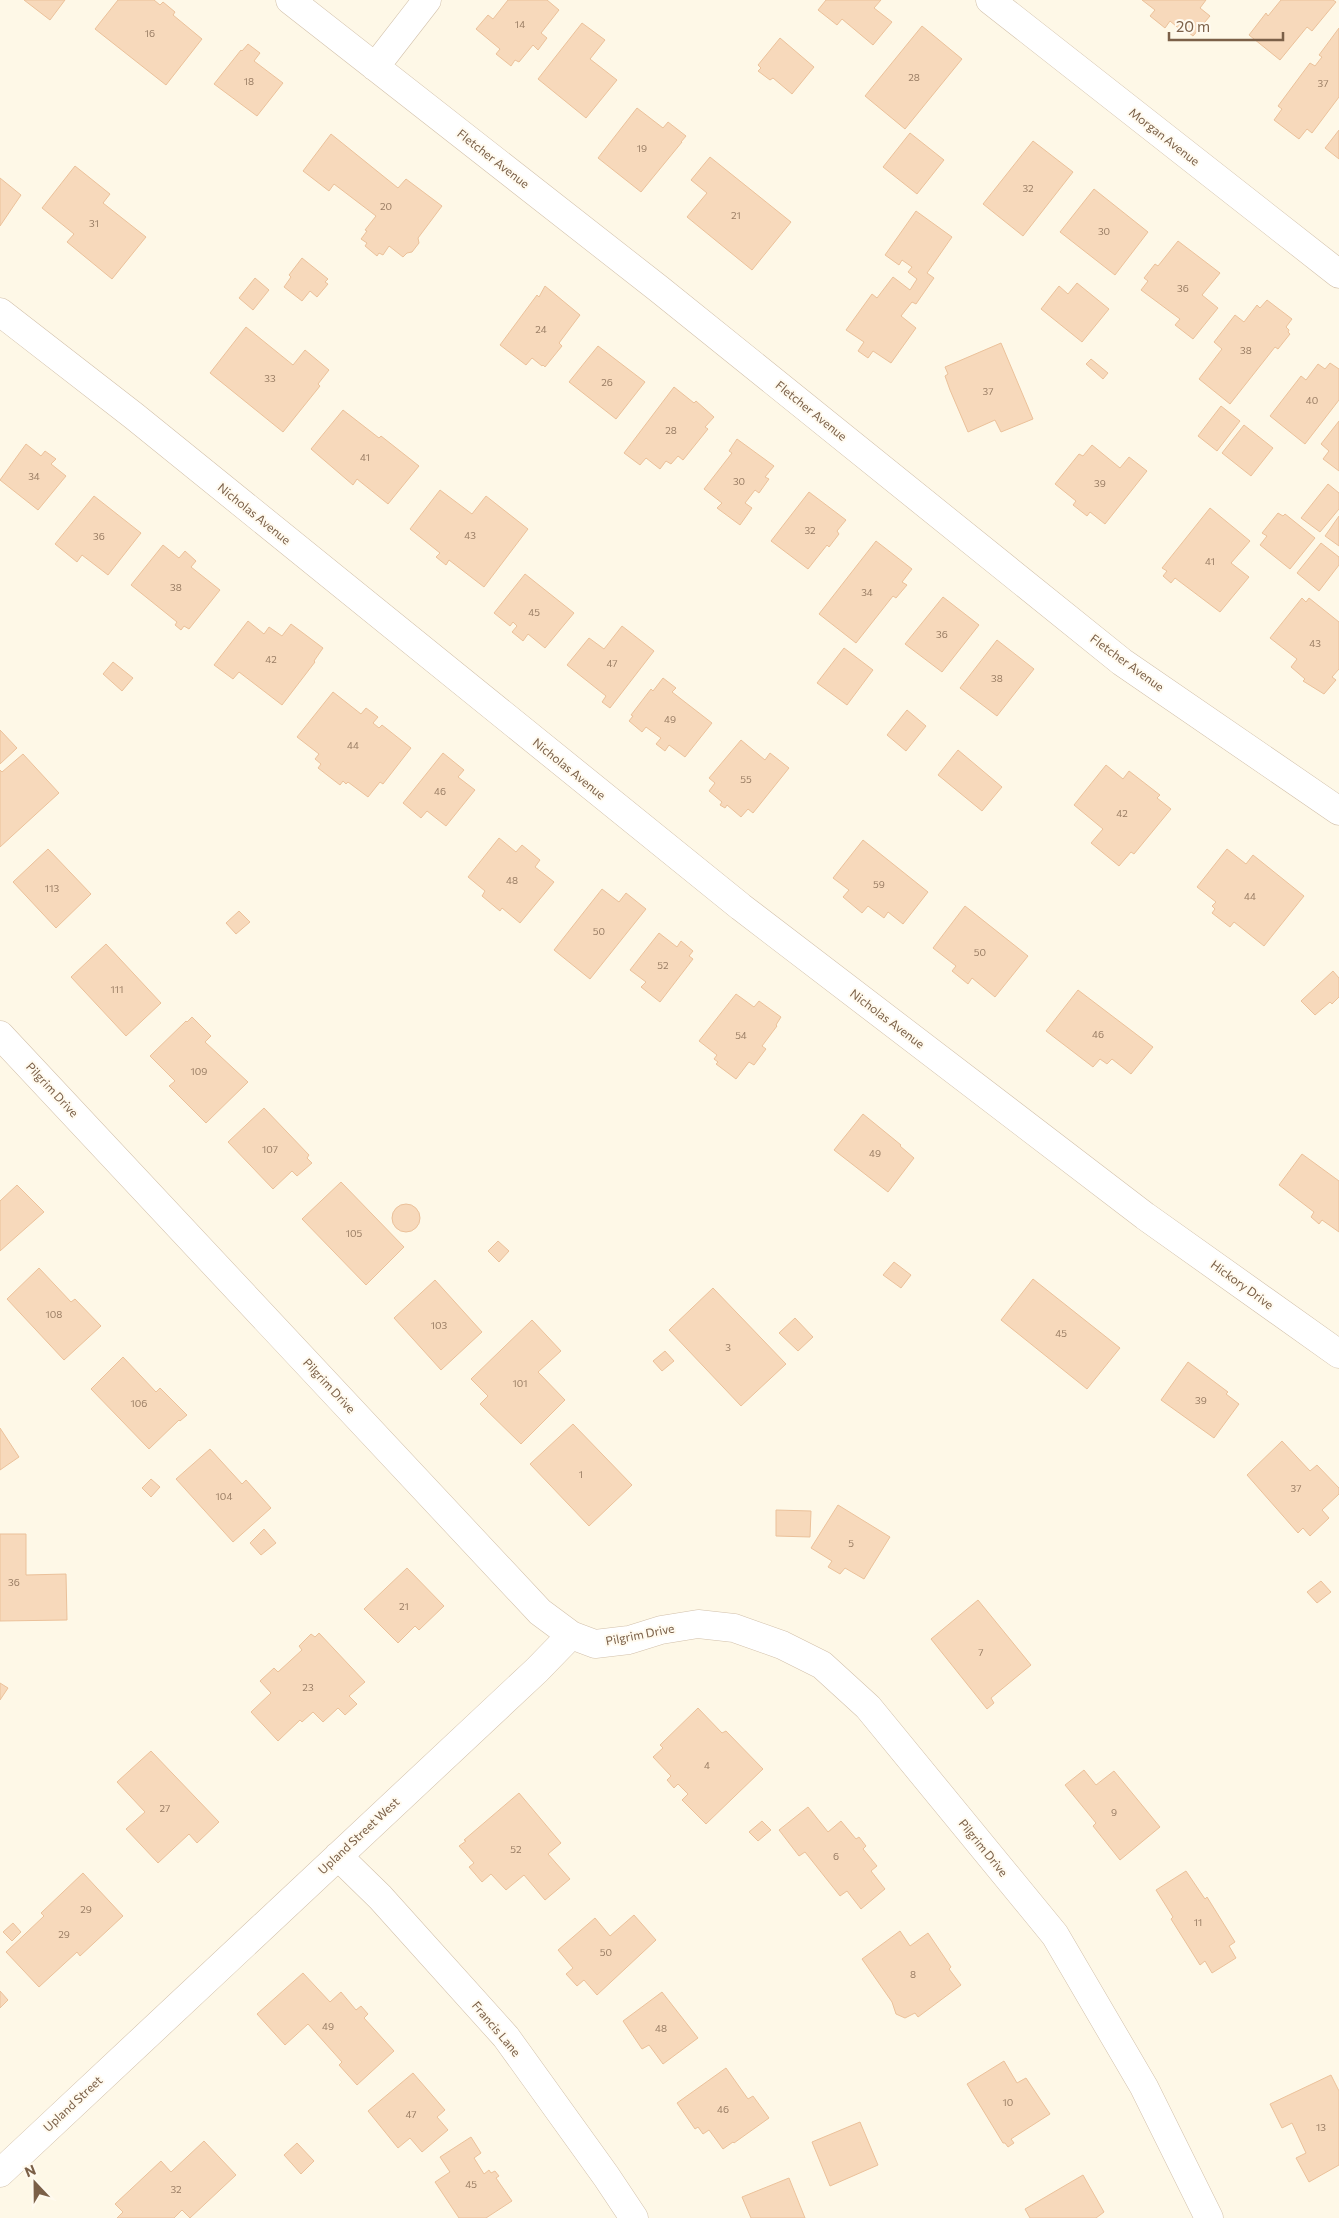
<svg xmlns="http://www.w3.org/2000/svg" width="1339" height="2218" viewBox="0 0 1339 2218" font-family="Commissioner,sans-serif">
<rect width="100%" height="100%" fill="#fef8e7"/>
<path fill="#f7d9bb" stroke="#ebc19a" d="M 24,0 L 65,0 L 50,20 Z
M 118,0 L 154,0 L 160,5 L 163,2 L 175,12 L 173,15 L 202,39 L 166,85 L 95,29 Z
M 508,0 L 547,0 L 559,10 L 541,33 L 547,38 L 538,50 L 533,45 L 519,62 L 515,60 L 511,66 L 496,54 L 500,49 L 476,29 L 488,15 L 493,19 Z
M 826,0 L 881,0 L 874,8 L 892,22 L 873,45 L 842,19 L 837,25 L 818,10 Z
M 1142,0 L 1206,0 L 1200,8 L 1210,16 L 1193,36 L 1184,29 L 1182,31 L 1170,21 L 1165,28 L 1150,16 L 1155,10 Z
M 1281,0 L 1333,0 L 1336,2 L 1312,31 L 1307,27 L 1280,60 L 1249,35 L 1266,13 L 1268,16 Z
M 582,23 L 605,40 L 590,59 L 617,80 L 586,118 L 538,79 Z
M 922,26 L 962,59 L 905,129 L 865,96 Z
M 1339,28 L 1339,97 L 1312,133 L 1307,129 L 1299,139 L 1274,120 L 1282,109 L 1278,106 L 1310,63 L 1315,66 L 1322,57 L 1319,55 Z
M 780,38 L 814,67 L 792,94 L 773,78 L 770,80 L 758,71 L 761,68 L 758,65 Z
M 248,44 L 260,53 L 254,61 L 283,83 L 257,116 L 214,84 L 241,50 L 242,51 Z
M 637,108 L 663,128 L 668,122 L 686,136 L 681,142 L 682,142 L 641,192 L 598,158 Z
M 1339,130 L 1339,159 L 1325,148 Z
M 910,133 L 944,160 L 917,194 L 883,167 Z
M 331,134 L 398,188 L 406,179 L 442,206 L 418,238 L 419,243 L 412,252 L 407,253 L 403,257 L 389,246 L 383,255 L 379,253 L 377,256 L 365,246 L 367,243 L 361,239 L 367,231 L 365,230 L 376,216 L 334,184 L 329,191 L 303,171 Z
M 1033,141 L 1073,172 L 1023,236 L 983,204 Z
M 710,157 L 791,222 L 752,270 L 687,217 L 707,193 L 691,180 Z
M 75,166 L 110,194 L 103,203 L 146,237 L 112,279 L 67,242 L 74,234 L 42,208 Z
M 0,178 L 21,195 L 0,226 Z
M 1094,189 L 1148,232 L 1115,275 L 1060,232 Z
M 916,211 L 952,237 L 927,273 L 934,278 L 916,304 L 912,302 L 901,316 L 916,328 L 891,363 L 873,351 L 868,358 L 858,351 L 864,342 L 846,330 L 872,294 L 877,298 L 893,277 L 910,290 L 917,279 L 908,272 L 912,267 L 902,260 L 899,265 L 885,255 Z
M 1178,241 L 1220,273 L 1202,295 L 1218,308 L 1193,339 L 1175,325 L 1180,319 L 1141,290 L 1148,281 L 1144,278 L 1155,264 L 1158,266 Z
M 302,258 L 328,279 L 325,282 L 328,284 L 317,297 L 310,291 L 302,301 L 284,287 L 291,277 L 289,275 Z
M 255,278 L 269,290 L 253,310 L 239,298 Z
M 1077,283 L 1109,309 L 1082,342 L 1041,309 L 1059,286 L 1068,294 Z
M 545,286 L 580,315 L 559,343 L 562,346 L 545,367 L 543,365 L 542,366 L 532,358 L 526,365 L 500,345 L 537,295 L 539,297 Z
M 1267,300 L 1292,319 L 1286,327 L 1289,330 L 1288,332 L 1290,334 L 1278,349 L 1275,347 L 1230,404 L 1199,379 L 1222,349 L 1214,342 L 1235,315 L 1244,322 L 1257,305 L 1260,308 Z
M 246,327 L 293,365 L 305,350 L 329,370 L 318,384 L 320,386 L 283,432 L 210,373 Z
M 1001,343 L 1033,419 L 1001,432 L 995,420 L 968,432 L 950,390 L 945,376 L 948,374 L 945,367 Z
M 598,346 L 645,382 L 616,419 L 569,382 Z
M 1091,359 L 1108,373 L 1103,379 L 1086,364 Z
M 1330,363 L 1339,369 L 1339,400 L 1305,444 L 1270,416 L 1301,376 L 1306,380 L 1318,364 L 1325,369 Z
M 674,387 L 694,403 L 696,401 L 714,417 L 705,427 L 708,429 L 683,460 L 678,456 L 671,464 L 666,461 L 660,469 L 646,458 L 640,465 L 624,453 Z
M 1221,406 L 1240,421 L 1217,451 L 1198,436 Z
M 343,410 L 379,438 L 381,436 L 419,466 L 388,504 L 357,479 L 353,485 L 311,449 Z
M 1339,421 L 1339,471 L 1323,459 L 1329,451 L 1321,444 Z
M 1244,425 L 1273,448 L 1251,476 L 1222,453 Z
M 737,439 L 774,466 L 765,477 L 769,479 L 759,493 L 755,490 L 745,503 L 752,508 L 740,525 L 717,508 L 722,503 L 704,489 L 732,453 L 729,451 Z
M 26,444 L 41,456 L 45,451 L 56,459 L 51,464 L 66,476 L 38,510 L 0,480 Z
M 1092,445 L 1120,468 L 1129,457 L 1147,471 L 1105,524 L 1090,512 L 1087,516 L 1073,505 L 1076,501 L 1055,484 L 1079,454 L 1083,456 Z
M 1328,484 L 1339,493 L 1339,509 L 1320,532 L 1301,518 Z
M 440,490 L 472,514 L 486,496 L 528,529 L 484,587 L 449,560 L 446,565 L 436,557 L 440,553 L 410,529 Z
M 809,492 L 846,520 L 837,531 L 839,534 L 829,547 L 827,545 L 808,569 L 771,541 Z
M 94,496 L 141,533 L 108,575 L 82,555 L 77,562 L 55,544 Z
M 1210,508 L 1250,541 L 1231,563 L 1249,577 L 1220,612 L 1175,578 L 1171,583 L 1163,576 L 1167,571 L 1162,568 Z
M 1278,513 L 1283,516 L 1285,514 L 1315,538 L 1290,569 L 1260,545 L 1267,536 L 1262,533 Z
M 1339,516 L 1339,546 L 1325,536 Z
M 876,541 L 912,569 L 902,582 L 907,585 L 896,598 L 893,596 L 856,643 L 819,614 Z
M 1321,543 L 1339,557 L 1339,565 L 1319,591 L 1297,573 Z
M 163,545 L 179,558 L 185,551 L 196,561 L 191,567 L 220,590 L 189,629 L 184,626 L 181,630 L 175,625 L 177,622 L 131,585 Z
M 525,574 L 574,613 L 545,648 L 528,634 L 523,641 L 512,632 L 517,626 L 513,622 L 510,626 L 494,613 Z
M 943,597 L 979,625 L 942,672 L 905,644 Z
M 1302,598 L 1306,602 L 1309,598 L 1339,622 L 1339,669 L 1332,677 L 1336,680 L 1324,694 L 1303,681 L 1305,679 L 1291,667 L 1297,659 L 1270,638 Z
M 248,621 L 264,634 L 269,627 L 282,636 L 291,624 L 323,648 L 314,661 L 315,662 L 282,705 L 239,672 L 233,679 L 214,665 Z
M 622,626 L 654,651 L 610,708 L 602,702 L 606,696 L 567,665 L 589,638 L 604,649 Z
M 997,640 L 1034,669 L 997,716 L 960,688 Z
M 844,648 L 873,670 L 847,705 L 817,683 Z
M 113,662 L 133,678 L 122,691 L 103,674 Z
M 663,678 L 676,688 L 672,692 L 712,723 L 685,757 L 669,745 L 665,751 L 656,744 L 661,738 L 646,727 L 642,732 L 629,721 L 633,716 L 631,715 L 651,689 L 653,691 Z
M 333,692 L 361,714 L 366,708 L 378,717 L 373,723 L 379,728 L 382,725 L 411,748 L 383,784 L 380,782 L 368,797 L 348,782 L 346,784 L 343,781 L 340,785 L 318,768 L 321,764 L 315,759 L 319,754 L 297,737 Z
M 907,710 L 926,726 L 906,751 L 887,735 Z
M 0,730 L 17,748 L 0,764 Z
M 741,740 L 765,760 L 770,753 L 789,768 L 753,813 L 748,809 L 741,817 L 727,805 L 725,808 L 720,805 L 722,802 L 709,791 L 715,783 L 709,778 Z
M 958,750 L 1002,787 L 982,811 L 938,775 Z
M 443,753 L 464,770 L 458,777 L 475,790 L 446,826 L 427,811 L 421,818 L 403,803 Z
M 23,754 L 59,793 L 0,847 L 0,770 L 2,772 Z
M 1106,765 L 1123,779 L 1129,771 L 1160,795 L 1157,798 L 1171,809 L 1134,854 L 1131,852 L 1119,866 L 1091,843 L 1103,829 L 1074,805 Z
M 499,838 L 516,852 L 522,845 L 540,860 L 535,867 L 554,882 L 520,923 L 502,908 L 500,911 L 482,896 L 485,891 L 468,877 Z
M 863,840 L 928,892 L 903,924 L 888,912 L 884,918 L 868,906 L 862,913 L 843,897 L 849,890 L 833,878 Z
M 48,849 L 91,894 L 56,928 L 13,882 Z
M 1227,849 L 1246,864 L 1253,855 L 1304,896 L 1264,946 L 1234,922 L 1230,927 L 1212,913 L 1215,909 L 1212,906 L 1216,902 L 1197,887 Z
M 602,889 L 619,902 L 626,893 L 646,909 L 590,979 L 554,950 Z
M 965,906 L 1028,956 L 995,997 L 972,978 L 968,984 L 952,971 L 956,966 L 933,948 Z
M 239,911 L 250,922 L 236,934 L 226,923 Z
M 659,933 L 677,947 L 681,941 L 693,951 L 689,956 L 693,959 L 660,1002 L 641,987 L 646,982 L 630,970 Z
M 106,944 L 161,1003 L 126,1036 L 71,977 Z
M 1333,971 L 1339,978 L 1339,997 L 1332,1004 L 1330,1002 L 1315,1015 L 1301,1001 Z
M 1078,990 L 1153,1047 L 1131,1074 L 1112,1059 L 1107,1064 L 1100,1059 L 1093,1067 L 1046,1031 Z
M 736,994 L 754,1007 L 759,1001 L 781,1017 L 776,1025 L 777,1026 L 762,1046 L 766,1049 L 754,1065 L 749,1062 L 736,1079 L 716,1064 L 718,1062 L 714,1059 L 717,1055 L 699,1041 Z
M 192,1017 L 211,1036 L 205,1042 L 248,1082 L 206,1123 L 169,1086 L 175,1081 L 150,1056 L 186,1021 L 187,1022 Z
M 264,1108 L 309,1155 L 307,1158 L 312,1163 L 297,1176 L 292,1171 L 273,1189 L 228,1142 Z
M 863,1114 L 901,1145 L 900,1146 L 914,1158 L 888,1192 L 834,1150 Z
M 1302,1154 L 1339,1181 L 1339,1232 L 1322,1220 L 1319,1224 L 1311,1217 L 1314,1212 L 1279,1185 Z
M 341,1182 L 404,1247 L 366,1285 L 302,1219 Z
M 17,1185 L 44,1212 L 0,1251 L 0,1201 Z
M392 1218a14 14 0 1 1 28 0a14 14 0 1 1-28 0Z
M 498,1241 L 509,1251 L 499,1262 L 488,1251 Z
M 894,1262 L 911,1275 L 901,1288 L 883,1275 Z
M 39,1268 L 71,1302 L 75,1299 L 101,1326 L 64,1360 L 7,1299 Z
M 1033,1279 L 1120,1348 L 1087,1389 L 1001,1320 Z
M 435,1280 L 482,1332 L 441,1370 L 394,1318 Z
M 713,1288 L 786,1364 L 741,1406 L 669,1330 Z
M 795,1318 L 813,1337 L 798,1351 L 779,1333 Z
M 532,1320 L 561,1351 L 538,1372 L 565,1400 L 521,1444 L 480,1404 L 488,1396 L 471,1379 Z
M 665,1351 L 674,1361 L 662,1371 L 653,1361 Z
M 123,1357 L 156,1392 L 160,1388 L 187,1415 L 180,1421 L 179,1420 L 149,1449 L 91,1389 Z
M 1188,1362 L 1228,1392 L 1226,1394 L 1239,1404 L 1214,1438 L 1161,1400 Z
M 573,1424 L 632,1485 L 589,1526 L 530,1464 Z
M 0,1428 L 19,1457 L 0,1470 Z
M 1282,1441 L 1310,1471 L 1317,1465 L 1339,1488 L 1339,1494 L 1322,1510 L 1329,1518 L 1310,1536 L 1303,1528 L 1298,1533 L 1247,1475 Z
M 210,1449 L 242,1484 L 246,1480 L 271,1508 L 233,1542 L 176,1479 Z
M 151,1479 L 160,1487 L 151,1497 L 142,1488 Z
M 838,1505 L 890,1537 L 864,1579 L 845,1568 L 840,1574 L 828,1567 L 832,1561 L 811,1548 Z
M 776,1510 L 811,1511 L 810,1537 L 776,1536 Z
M 264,1529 L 276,1543 L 261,1555 L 250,1543 Z
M 0,1534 L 26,1534 L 26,1575 L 66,1574 L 67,1620 L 0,1621 Z
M 407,1568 L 444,1606 L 419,1630 L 415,1626 L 398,1643 L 364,1609 Z
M 1321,1581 L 1331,1592 L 1317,1603 L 1307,1592 Z
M 978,1600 L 1031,1665 L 991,1698 L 994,1703 L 987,1709 L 931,1639 Z
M 319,1633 L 365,1682 L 349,1696 L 357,1704 L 345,1715 L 338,1708 L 323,1722 L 313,1712 L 302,1722 L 300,1720 L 278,1741 L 251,1712 L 271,1693 L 260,1681 L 274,1668 L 278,1672 L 302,1650 L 299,1646 L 311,1634 L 315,1637 Z
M 0,1683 L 8,1688 L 0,1700 Z
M 698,1708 L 722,1733 L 726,1731 L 763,1769 L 706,1824 L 682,1800 L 688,1794 L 678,1784 L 674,1788 L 667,1780 L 671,1776 L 653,1757 L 663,1748 L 660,1745 Z
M 151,1751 L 219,1822 L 197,1843 L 189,1834 L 158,1863 L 126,1829 L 145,1812 L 117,1782 Z
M 1084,1770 L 1096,1785 L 1114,1771 L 1160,1827 L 1120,1860 L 1093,1826 L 1096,1823 L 1065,1785 Z
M 519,1793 L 561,1843 L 548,1854 L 570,1879 L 545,1900 L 524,1875 L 506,1890 L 491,1874 L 482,1882 L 469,1867 L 474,1863 L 459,1846 L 466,1841 L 464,1840 Z
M 808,1807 L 828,1832 L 841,1821 L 856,1839 L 859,1837 L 866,1846 L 863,1849 L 877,1866 L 871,1871 L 885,1889 L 861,1909 L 847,1891 L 840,1896 L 805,1852 L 799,1856 L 779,1830 Z
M 762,1821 L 771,1830 L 758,1841 L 749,1832 Z
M 1186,1871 L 1205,1899 L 1207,1897 L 1235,1942 L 1229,1946 L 1236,1958 L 1212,1973 L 1205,1961 L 1200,1965 L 1171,1919 L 1173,1917 L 1156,1890 Z
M 83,1873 L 123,1916 L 80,1956 L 77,1952 L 39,1987 L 6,1952 L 44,1916 L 41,1913 Z
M 634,1915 L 656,1940 L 597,1995 L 584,1980 L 577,1986 L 566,1974 L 573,1968 L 558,1950 L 595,1918 L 610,1936 Z
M 13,1923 L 21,1932 L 12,1941 L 3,1932 Z
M 900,1931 L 910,1946 L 928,1933 L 951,1967 L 949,1969 L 961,1985 L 918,2017 L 915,2013 L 905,2018 L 896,2014 L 892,2002 L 862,1959 Z
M 303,1973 L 330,2002 L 341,1992 L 356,2010 L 361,2006 L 368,2014 L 364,2018 L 394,2051 L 357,2085 L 339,2065 L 342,2062 L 308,2024 L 285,2045 L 257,2014 Z
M 0,1991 L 8,2000 L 0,2008 Z
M 662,1992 L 698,2038 L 663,2064 L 649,2045 L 642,2049 L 623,2021 Z
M 1004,2061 L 1017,2083 L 1026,2078 L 1050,2114 L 1011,2139 L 1014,2143 L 1008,2147 L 1005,2143 L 1003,2143 L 967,2084 Z
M 726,2068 L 748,2099 L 753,2096 L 769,2118 L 734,2143 L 733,2142 L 723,2149 L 709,2130 L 703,2134 L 698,2127 L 695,2129 L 677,2103 Z
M 413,2073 L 445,2110 L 437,2117 L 448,2130 L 422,2152 L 410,2138 L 398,2148 L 368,2111 Z
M 1331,2075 L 1339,2091 L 1339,2165 L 1309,2182 L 1296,2158 L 1306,2153 L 1292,2123 L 1282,2128 L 1270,2104 Z
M 860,2122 L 878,2165 L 830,2186 L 812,2142 Z
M 471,2137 L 481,2153 L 474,2158 L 484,2174 L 489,2170 L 491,2173 L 495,2171 L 499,2176 L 496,2178 L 512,2201 L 486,2218 L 459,2218 L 435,2182 L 450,2172 L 440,2157 Z
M 204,2141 L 236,2175 L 190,2218 L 182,2210 L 174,2218 L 117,2218 L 123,2212 L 115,2204 L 161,2161 L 171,2172 Z
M 297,2143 L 314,2161 L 301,2174 L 284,2155 Z
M 1083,2175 L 1104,2212 L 1096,2218 L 1030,2218 L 1025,2209 Z
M 789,2178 L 805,2218 L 751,2218 L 742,2197 Z"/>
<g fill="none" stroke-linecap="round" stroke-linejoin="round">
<g stroke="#d2c0aa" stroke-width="29">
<path id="minor" d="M 290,0 L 659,289 L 1122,662 L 1339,811
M 990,0 L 1339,274
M 375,67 L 427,0
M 0,312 L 134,416 L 741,907 L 1145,1216 L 1339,1354
M 0,1035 L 540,1612 L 571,1635 L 595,1644 L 629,1640 L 661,1630 L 698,1624 L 734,1628 L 782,1645 L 822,1665 L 868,1707 L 1055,1935 L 1144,2087 L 1209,2218
M 338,1856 L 380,1897 L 506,2037 L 606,2176 L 634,2218
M 0,2173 L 537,1670 L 571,1635"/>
</g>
<use href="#minor" stroke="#fff" stroke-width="28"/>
</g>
<g text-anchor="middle" stroke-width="4" stroke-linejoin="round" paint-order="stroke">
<g font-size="10" fill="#9a7e65">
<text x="520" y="28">14</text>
<text x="150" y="37">16</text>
<text x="914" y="81">28</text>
<text x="249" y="85">18</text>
<text x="1323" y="87">37</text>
<text x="642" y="152">19</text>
<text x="1028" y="192">32</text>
<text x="386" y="210">20</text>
<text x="736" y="219">21</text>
<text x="94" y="227">31</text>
<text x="1104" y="235">30</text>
<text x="1183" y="292">36</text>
<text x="541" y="333">24</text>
<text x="1246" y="354">38</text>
<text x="270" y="382">33</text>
<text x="607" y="386">26</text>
<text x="988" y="395">37</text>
<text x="1312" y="404">40</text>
<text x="671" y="434">28</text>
<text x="365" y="461">41</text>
<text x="34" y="480">34</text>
<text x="739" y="485">30</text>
<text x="1100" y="487">39</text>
<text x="810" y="534">32</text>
<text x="470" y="539">43</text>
<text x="99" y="540">36</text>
<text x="1210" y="565">41</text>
<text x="176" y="591">38</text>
<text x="867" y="596">34</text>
<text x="534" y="616">45</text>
<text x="942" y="638">36</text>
<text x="1315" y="647">43</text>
<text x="271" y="663">42</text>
<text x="612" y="667">47</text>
<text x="997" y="682">38</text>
<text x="670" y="723">49</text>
<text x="353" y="749">44</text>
<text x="746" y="783">55</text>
<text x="440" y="795">46</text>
<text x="1122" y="817">42</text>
<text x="512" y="884">48</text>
<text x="879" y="888">59</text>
<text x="52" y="892">113</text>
<text x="1250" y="900">44</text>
<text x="599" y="935">50</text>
<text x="980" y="956">50</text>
<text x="663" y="969">52</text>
<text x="117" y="993">111</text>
<text x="1098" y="1038">46</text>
<text x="741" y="1039">54</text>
<text x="199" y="1075">109</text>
<text x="270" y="1153">107</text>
<text x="875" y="1157">49</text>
<text x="354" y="1237">105</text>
<text x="54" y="1318">108</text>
<text x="439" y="1329">103</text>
<text x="1061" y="1337">45</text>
<text x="728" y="1351">3</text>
<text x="520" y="1387">101</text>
<text x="1201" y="1404">39</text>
<text x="139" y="1407">106</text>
<text x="581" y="1478">1</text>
<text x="1296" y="1492">37</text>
<text x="224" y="1500">104</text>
<text x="851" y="1547">5</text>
<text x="14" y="1586">36</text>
<text x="404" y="1610">21</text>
<text x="981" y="1656">7</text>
<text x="308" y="1691">23</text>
<text x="707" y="1769">4</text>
<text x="165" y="1812">27</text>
<text x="1114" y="1816">9</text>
<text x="516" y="1853">52</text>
<text x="836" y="1860">6</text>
<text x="86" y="1913">29</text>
<text x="1198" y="1926">11</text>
<text x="64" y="1938">29</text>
<text x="606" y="1956">50</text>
<text x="913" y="1978">8</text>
<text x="328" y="2030">49</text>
<text x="661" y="2032">48</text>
<text x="1008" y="2106">10</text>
<text x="723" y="2113">46</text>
<text x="411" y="2118">47</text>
<text x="1321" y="2131">13</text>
<text x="471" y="2188">45</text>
<text x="176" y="2193">32</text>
</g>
<g font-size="12" fill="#7b6048" stroke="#fffaef">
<text transform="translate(1164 137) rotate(38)" y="4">Morgan Avenue</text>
<text transform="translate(493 159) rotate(38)" y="4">Fletcher Avenue</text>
<text transform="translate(811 411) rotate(39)" y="4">Fletcher Avenue</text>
<text transform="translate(254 514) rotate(39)" y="4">Nicholas Avenue</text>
<text transform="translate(1127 663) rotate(36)" y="4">Fletcher Avenue</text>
<text transform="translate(569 769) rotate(39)" y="4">Nicholas Avenue</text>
<text transform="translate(887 1019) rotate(37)" y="4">Nicholas Avenue</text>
<text transform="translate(52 1090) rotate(47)" y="4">Pilgrim Drive</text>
<text transform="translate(1242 1285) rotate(36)" y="4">Hickory Drive</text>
<text transform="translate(329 1386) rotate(47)" y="4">Pilgrim Drive</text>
<text transform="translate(640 1635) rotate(-11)" y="4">Pilgrim Drive</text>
<text transform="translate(359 1836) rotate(-43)" y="4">Upland Street West</text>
<text transform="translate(983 1848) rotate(51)" y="4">Pilgrim Drive</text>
<text transform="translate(496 2029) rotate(50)" y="4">Francis Lane</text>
<text transform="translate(73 2104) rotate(-43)" y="4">Upland Street</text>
</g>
</g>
<g transform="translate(35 2183) rotate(338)" stroke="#fffaef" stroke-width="4" paint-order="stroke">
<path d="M0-4L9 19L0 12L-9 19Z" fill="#7b6048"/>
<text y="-8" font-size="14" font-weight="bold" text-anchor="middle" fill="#7b6048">N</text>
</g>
<path d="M1169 32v8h114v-8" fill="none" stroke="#7b6048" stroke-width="2.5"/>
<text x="1176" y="32" font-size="15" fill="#7b6048" stroke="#fffaef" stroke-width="4" paint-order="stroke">20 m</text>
</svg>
